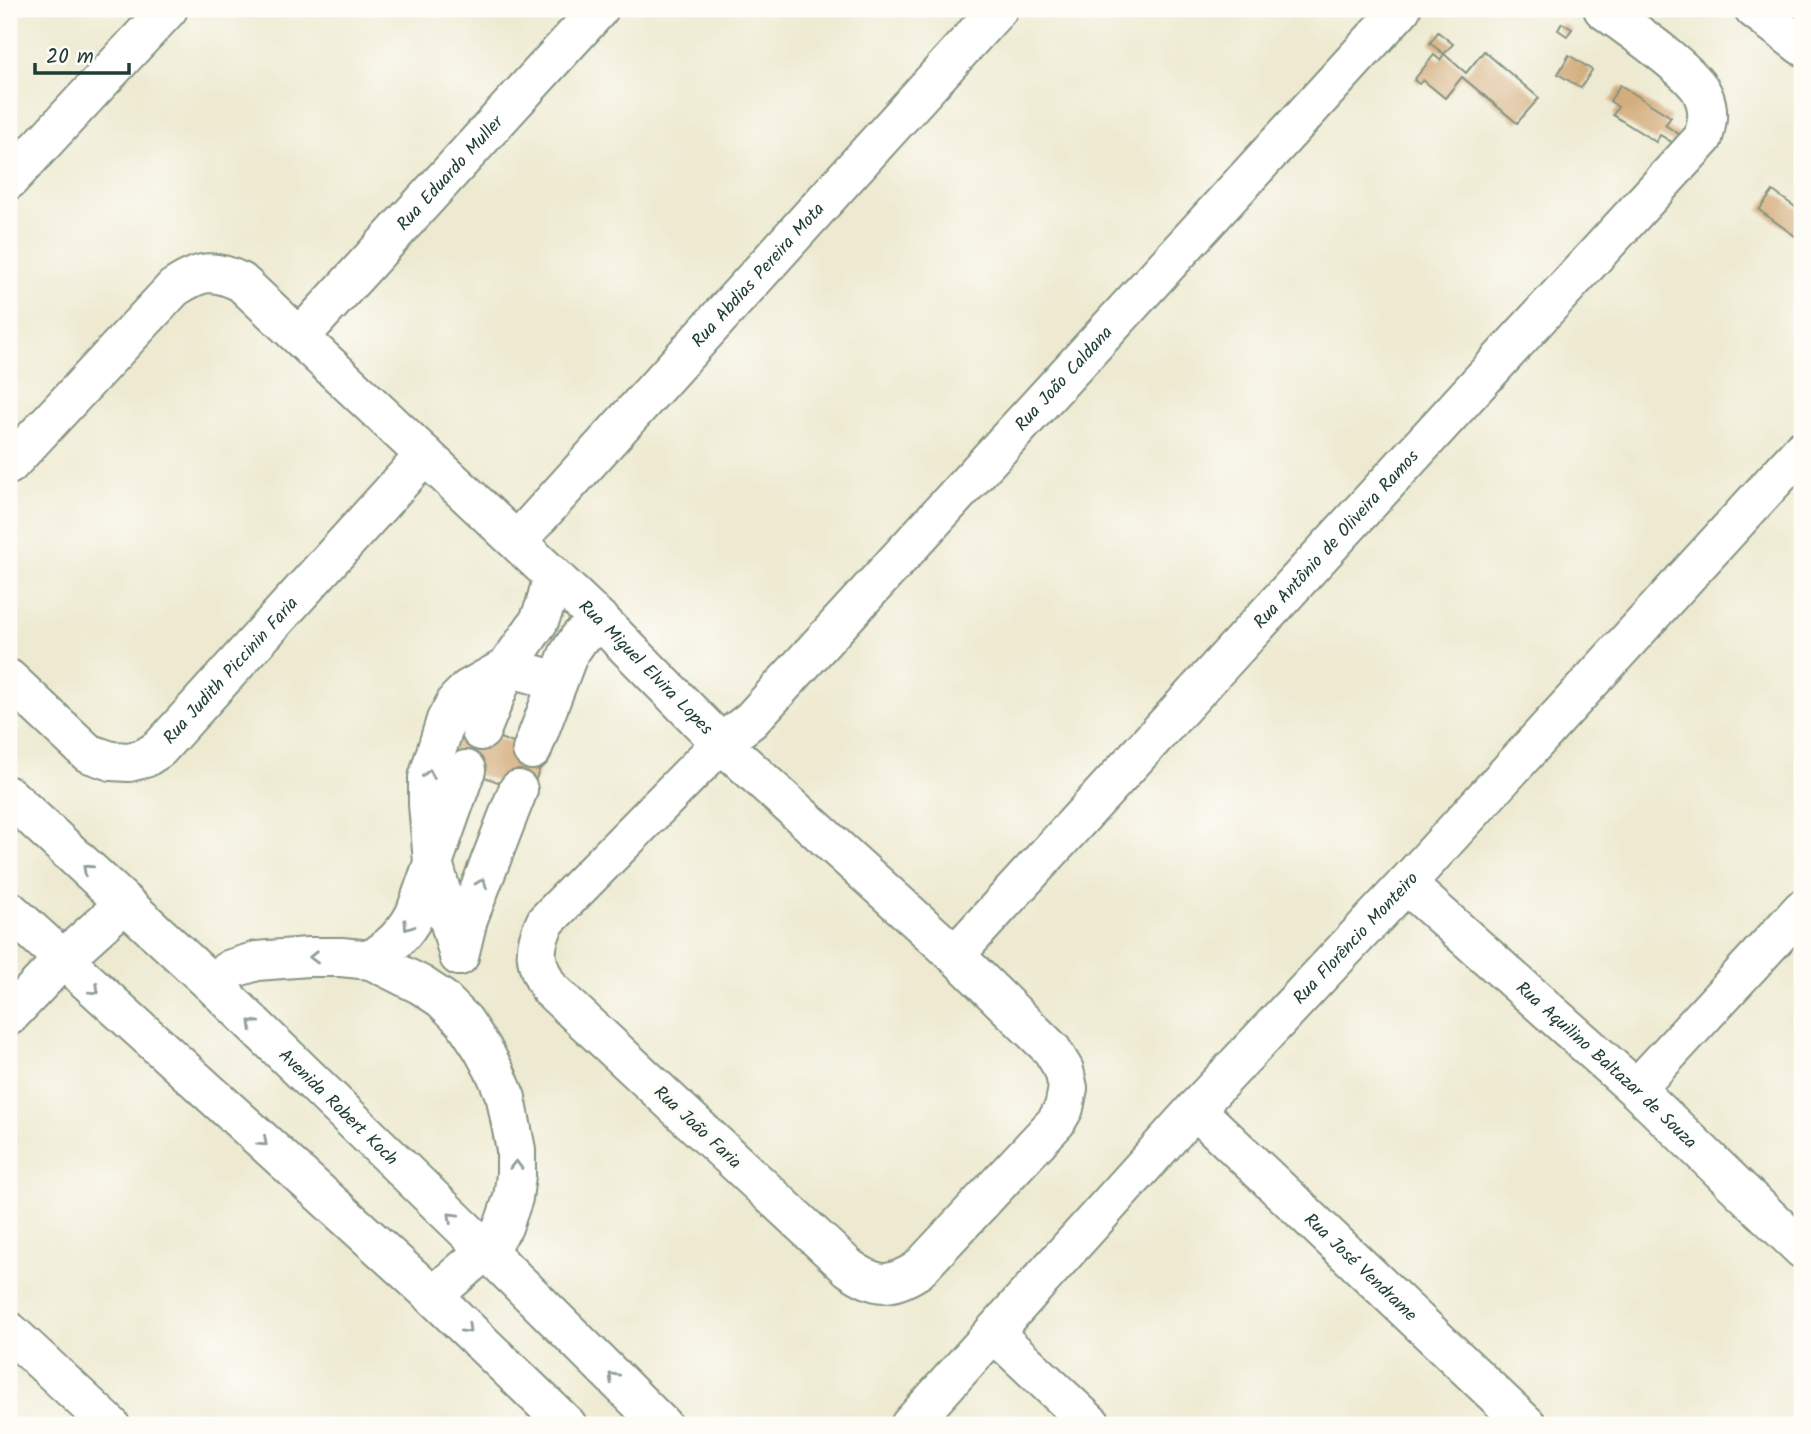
<svg xmlns="http://www.w3.org/2000/svg" width="1811" height="1434" viewBox="0 0 1811 1434" font-family="Kalam,sans-serif">
<rect width="100%" height="100%" fill="#fdfcf7"/>
<filter id="ink" filterUnits="userSpaceOnUse"><feTurbulence type="fractalNoise" baseFrequency=".0143" numOctaves="2"/><feDisplacementMap in="SourceGraphic" scale="14" xChannelSelector="R" yChannelSelector="G"/><feConvolveMatrix kernelMatrix="1 2 1 2 8 2 1 2 1" color-interpolation-filters="sRGB"/></filter>
<filter id="wash" filterUnits="userSpaceOnUse"><feTurbulence type="fractalNoise" baseFrequency=".00686" numOctaves="4" result="noise"/><feDisplacementMap in="SourceGraphic" scale="28" xChannelSelector="R" yChannelSelector="G"/><feGaussianBlur stdDeviation="1.57" result="paint"/><feColorMatrix in="noise" values="0 0 0 0 0 0 0 0 0 0 0 0 0 0 0 0 0 1.4 0 .05"/><feComposite in="paint" operator="in"/></filter>
<g filter="url(#wash)">
<rect width="100%" height="100%" fill="#eeead1"/>
<g id="blocks">
<path fill="#d4ad7d" d="M 1562,23 L 1572,29 L 1567,36 L 1558,30 Z
M 1438,32 L 1453,44 L 1444,54 L 1430,43 Z
M 1484,51 L 1539,98 L 1517,123 L 1462,77 L 1445,98 L 1423,80 L 1419,84 L 1414,80 L 1434,55 L 1440,60 L 1444,54 L 1466,73 Z
M 1569,55 L 1592,70 L 1581,88 L 1558,74 Z
M 1620,85 L 1671,117 L 1665,125 L 1685,138 L 1680,147 L 1660,135 L 1656,142 L 1613,115 L 1618,107 L 1610,101 Z
M 1773,191 L 1802,212 L 1802,241 L 1759,210 Z
M 452,720 L 545,755 L 530,794 L 436,759 Z"/>
</g>
</g>
<g filter="url(#ink)">
<use href="#blocks" fill-opacity="0" stroke="#869482" stroke-width="2"/>
<g fill="none" stroke-linecap="round" stroke-linejoin="round">
<g stroke="#869482" stroke-width="42">
<g id="minor">
<path d="M 1754,9 L 1802,46"/>
<path d="M 9,180 L 168,9"/>
<path id="s1" d="M 300,337 L 599,9"/>
<path id="s2" d="M 9,465 L 174,288 C 200,271 212,268 241,282 L 603,623 L 721,743 L 955,955 L 1052,1050 L 1064,1070 L 1068,1088 L 1064,1108 L 1056,1122 L 918,1270 C 890,1288 876,1287 849,1268 L 550,989 C 534,964 532,948 546,921 L 721,743 L 751,720 L 1401,9"/>
<path id="s3" d="M 517,541 L 998,9"/>
<path id="s4" d="M 9,679 L 88,753 L 111,761 L 129,762 L 145,758 L 159,749 L 425,455"/>
<path d="M 481,731 L 507,667 L 539,621 L 545,606 L 553,576"/>
<path d="M 532,750 L 568,655 L 580,637 L 603,623"/>
<path id="s5" d="M 1406,884 L 1636,1089 L 1802,1249"/>
<path id="s6" d="M 955,955 L 1703,138 C 1707,123 1710,110 1703,95 C 1694,72 1626,26 1603,9"/>
<path d="M 459,956 L 433,862 L 428,804 L 428,778 L 446,720 L 457,700 L 468,689 L 507,667 L 558,681"/>
<path d="M 459,956 L 468,919 L 518,790"/>
<path d="M 371,960 C 390,947 405,934 415,914 L 466,770"/>
<path d="M 210,982 L 231,969 L 257,961 L 308,957 L 341,957 L 371,960 L 421,985 L 442,999 L 464,1021 L 482,1048 L 496,1074 L 506,1098 L 516,1150 L 516,1175 L 513,1198 L 503,1227 L 486,1250 L 433,1296"/>
<path d="M 9,1016 L 62,960 L 125,903"/>
<path d="M 1636,1089 L 1802,909"/>
<path id="s7" d="M 1195,1109 L 1527,1425"/>
<path d="M 9,1331 L 110,1425"/>
<path d="M 994,1333 L 1092,1425"/>
<path id="s8" d="M 910,1425 L 1195,1109 L 1406,884 L 1802,450"/>
</g>
</g>
<g stroke="#869482" stroke-width="42">
<g id="major">
<path id="s9" d="M 9,796 L 210,982 L 486,1250 L 662,1425"/>
<path d="M 9,910 L 433,1296 L 567,1425"/>
</g>
</g>
<use href="#minor" stroke="#fff" stroke-width="38"/>
<use href="#major" stroke="#fff" stroke-width="38"/>
</g>
<defs><path id="oneway-chevron" d="M-2-3.5L2.5 0L-2 3.5" fill="none" stroke-width="1.6" stroke-linecap="round" stroke-linejoin="round" transform="scale(1.75)"/></defs>
<g stroke="#8f9e9a">
<use href="#oneway-chevron" transform="translate(429 774) rotate(-80)"/>
<use href="#oneway-chevron" transform="translate(87 869) rotate(-137)"/>
<use href="#oneway-chevron" transform="translate(482 883) rotate(-69)"/>
<use href="#oneway-chevron" transform="translate(408 926) rotate(124)"/>
<use href="#oneway-chevron" transform="translate(314 957) rotate(179)"/>
<use href="#oneway-chevron" transform="translate(95 990) rotate(42)"/>
<use href="#oneway-chevron" transform="translate(253 1024) rotate(-136)"/>
<use href="#oneway-chevron" transform="translate(263 1142) rotate(42)"/>
<use href="#oneway-chevron" transform="translate(516 1165) rotate(-89)"/>
<use href="#oneway-chevron" transform="translate(452 1217) rotate(-136)"/>
<use href="#oneway-chevron" transform="translate(467 1329) rotate(44)"/>
<use href="#oneway-chevron" transform="translate(613 1377) rotate(-135)"/>
</g>
</g>
<g text-anchor="middle" stroke-width="7" stroke-linejoin="round" paint-order="stroke">
<g font-size="18" fill="#1f3d34" stroke="#fdfcf7">
<text dy="6" stroke="none"><textPath href="#s1" startOffset="222">Rua Eduardo Muller</textPath></text>
<text dy="6" stroke="none"><textPath href="#s3" startOffset="359">Rua Abdias Pereira Mota</textPath></text>
<text dy="6" stroke="none"><textPath href="#s2" startOffset="3019">Rua João Caldana</textPath></text>
<text dy="6" stroke="none"><textPath href="#s6" startOffset="564">Rua Antônio de Oliveira Ramos</textPath></text>
<text dy="6" stroke="none"><textPath href="#s2" startOffset="873">Rua Miguel Elvira Lopes</textPath></text>
<text dy="6" stroke="none"><textPath href="#s4" startOffset="290">Rua Judith Piccinin Faria</textPath></text>
<text dy="6" stroke="none"><textPath href="#s8" startOffset="660">Rua Florêncio Monteiro</textPath></text>
<text dy="6" stroke="none"><textPath href="#s5" startOffset="270">Rua Aquilino Baltazar de Souza</textPath></text>
<text dy="6" stroke="none"><textPath href="#s9" startOffset="453">Avenida Robert Koch</textPath></text>
<text transform="translate(698 1127) rotate(43)" y="6">Rua João Faria</text>
<text dy="6" stroke="none"><textPath href="#s7" startOffset="229">Rua José Vendrame</textPath></text>
</g>
</g>
<rect width="1811" height="1434" fill="none" stroke="#fdfcf7" stroke-width="35"/>
<path d="M35 63v10h94v-10" fill="none" stroke="#1f3d34" stroke-width="3.5"/>
<text x="46" y="63" font-size="21" fill="#1f3d34" stroke="#fdfcf7" stroke-width="5" paint-order="stroke">20 m</text>
</svg>
